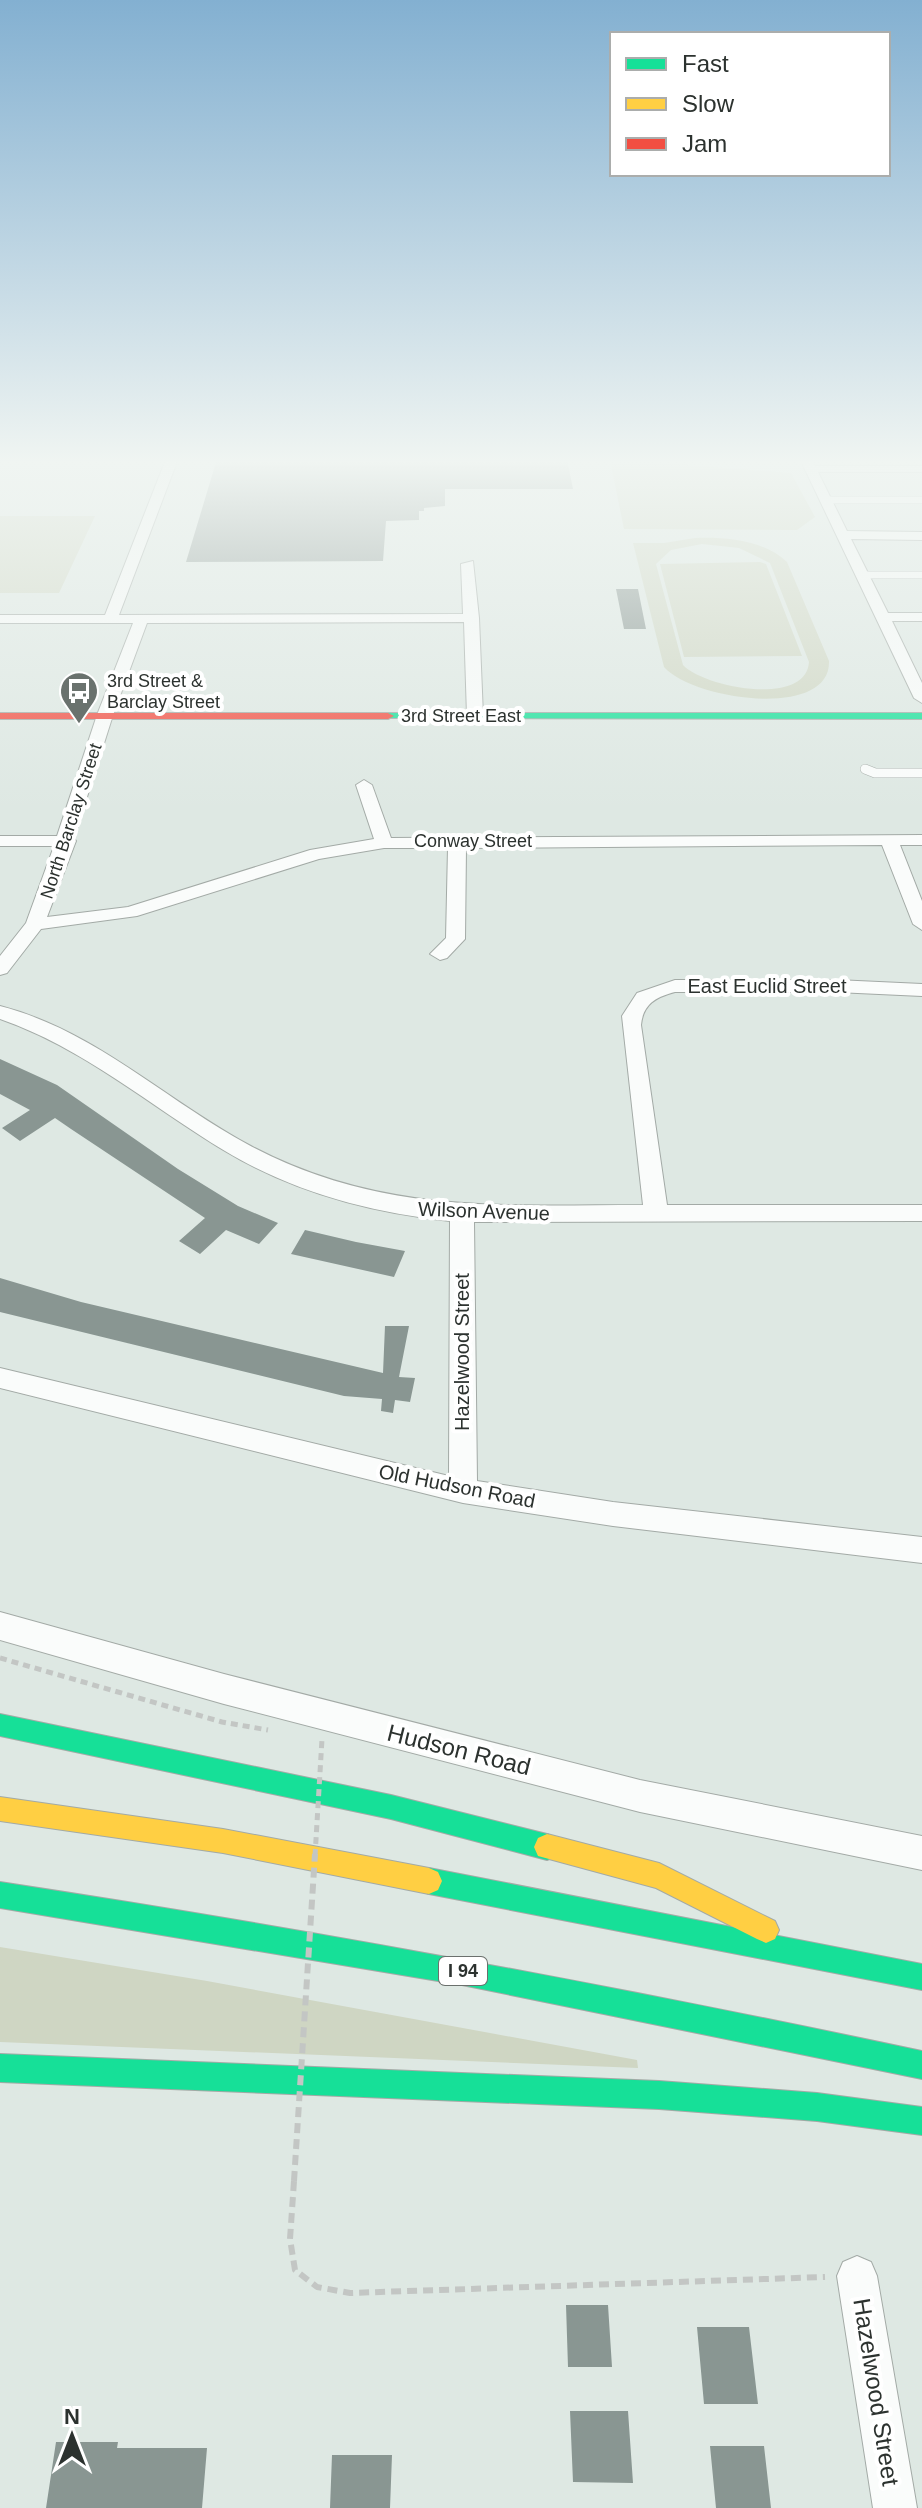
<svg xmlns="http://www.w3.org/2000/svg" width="922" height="2508" viewBox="0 0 922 2508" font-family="Helvetica,sans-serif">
<rect width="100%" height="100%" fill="#dee8e3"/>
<path fill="#cfd6c3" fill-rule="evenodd" d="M 623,460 L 791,473 L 815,517 L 797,530 L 624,529 L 611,465 Z
M 0,516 L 95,516 L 59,593 L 0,593 Z
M 695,538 C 726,537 764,540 787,562 L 829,661 C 831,720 693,700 664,667 L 633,543 L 664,543 ZM 702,544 L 739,548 L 770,563 L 809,662 C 806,707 705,688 683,665 L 656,564 L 671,550 Z
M 760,562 L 766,564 L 802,656 L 684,657 L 660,564 Z
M 0,1947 L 207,1981 L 637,2060 L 638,2068 L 0,2042 Z"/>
<path fill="#899692" d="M 217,459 L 567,459 L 573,489 L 445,489 L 445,506 L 424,508 L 424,511 L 419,511 L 419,520 L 386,521 L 383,561 L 186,562 Z
M 616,589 L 638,589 L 646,629 L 624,629 Z
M 0,1059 L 57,1085 L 178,1169 L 238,1206 L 278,1223 L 259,1244 L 226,1230 L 200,1254 L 179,1241 L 205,1218 L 71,1129 L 55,1118 L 20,1141 L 2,1128 L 30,1110 L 0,1094 Z
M 305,1230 L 356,1242 L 405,1251 L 394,1277 L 291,1254 Z
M 0,1278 L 81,1302 L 383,1373 L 385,1326 L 409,1326 L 399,1377 L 415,1378 L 410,1402 L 395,1400 L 393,1413 L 381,1411 L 382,1399 L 344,1396 L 0,1312 Z
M 566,2305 L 608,2305 L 612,2367 L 568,2367 Z
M 697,2327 L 749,2327 L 758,2404 L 704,2404 Z
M 570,2411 L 628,2411 L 633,2483 L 573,2482 Z
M 56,2442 L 118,2442 L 117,2448 L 207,2448 L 202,2508 L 46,2508 Z
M 710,2446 L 764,2446 L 771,2508 L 716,2508 Z
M 332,2455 L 392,2455 L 390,2508 L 330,2508 Z"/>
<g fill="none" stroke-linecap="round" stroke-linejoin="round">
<g stroke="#a3aaa6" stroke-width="8">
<path id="lane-far1" d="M 824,500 L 922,500
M 861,575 L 922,575"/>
</g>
<g stroke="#a3aaa6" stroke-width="10">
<path id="lane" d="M 865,769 L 875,773 L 922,773"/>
</g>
<g stroke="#a3aaa6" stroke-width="2">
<path id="street" d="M 166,459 L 178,459 L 119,615 L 463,614 L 461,564 L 473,561 L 479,618 L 483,716 L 475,721 L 467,716 L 464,622 L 147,623 L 113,715 L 74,838 L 76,841 L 47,917 L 128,907 L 310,850 L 374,839 L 356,785 L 364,780 L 372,785 L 391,838 L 922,835 L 922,845 L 900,845 L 922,901 L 922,930 L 913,924 L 882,845 L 466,848 L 465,939 L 447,958 L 440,960 L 430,954 L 446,938 L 448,848 L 384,848 L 319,859 L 137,916 L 41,929 L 7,973 L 0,975 L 0,956 L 26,923 L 54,846 L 0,846 L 0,836 L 57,836 L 97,715 L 133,623 L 0,623 L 0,615 L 105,615 Z
M 800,459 L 812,459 L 815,466 L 922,466 L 922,472 L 818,472 L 847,531 L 922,532 L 922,540 L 851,539 L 888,613 L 922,613 L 922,621 L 892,621 L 922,683 L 922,703 L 914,698 Z
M 675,980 L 836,980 L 922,984 L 922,996 L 836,992 L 675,992 C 656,997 643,1004 641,1025 L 667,1205 L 922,1205 L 922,1221 L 474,1222 L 477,1481 L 613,1502 L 922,1537 L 922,1563 L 613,1526 L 463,1503 L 0,1388 L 0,1368 L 449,1476 L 450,1221 C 372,1213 293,1192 225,1151 C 150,1106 84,1048 0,1019 L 0,1006 C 94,1030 164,1099 247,1144 C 378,1215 501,1205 643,1205 L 622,1016 L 637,993 Z
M 0,1612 L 224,1674 L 640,1780 L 922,1836 L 922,1870 L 640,1812 L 224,1704 L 0,1640 Z
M 857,2256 L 871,2262 L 877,2276 L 917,2508 L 873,2508 L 837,2276 L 843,2262 Z"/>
</g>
<g stroke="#a3aaa6" stroke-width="2">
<path id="fast" d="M 388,713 L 922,713 L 922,719 L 384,718 L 384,714 Z
M 0,1714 L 391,1795 L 547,1834 L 556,1838 L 560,1847 L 556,1856 L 547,1860 L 391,1819 L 0,1736 Z
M 429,1868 L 922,1964 L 922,1990 L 429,1894 L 420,1890 L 416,1881 L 420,1872 Z
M 0,1882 C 309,1929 616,1986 922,2051 L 922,2079 L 462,1985 L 0,1908 Z
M 0,2054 L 659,2081 L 817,2093 L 922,2107 L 922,2135 L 817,2121 L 659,2109 L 0,2082 Z"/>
</g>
<g stroke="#a3aaa6" stroke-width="2">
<path id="slow" d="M 0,1797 L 223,1829 L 429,1868 L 438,1872 L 442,1881 L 438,1890 L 429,1894 L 223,1853 L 0,1821 Z
M 547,1834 L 659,1863 L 775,1921 L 779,1930 L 775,1939 L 766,1943 L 757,1939 L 656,1888 L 538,1856 L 534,1847 L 538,1838 Z"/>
</g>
<g stroke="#a3aaa6" stroke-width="2">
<path id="jam" d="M 0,713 L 388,713 L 394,716 L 388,719 L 0,719 Z"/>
</g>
<path stroke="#c3c6c4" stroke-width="5" stroke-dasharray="7 5" stroke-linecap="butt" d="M 0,1658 L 222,1722 L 268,1730"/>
<path stroke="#c3c6c4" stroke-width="6" stroke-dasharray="10 6" stroke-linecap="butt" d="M 294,2181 L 290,2239 L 295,2270 L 317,2287 L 350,2293 L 825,2277"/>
<use href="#lane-far1" stroke="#fafcfb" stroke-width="7"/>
<use href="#lane" stroke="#fafcfb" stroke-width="9"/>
<use href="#street" fill="#fafcfb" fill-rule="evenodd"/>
<use href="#fast" fill="#16e098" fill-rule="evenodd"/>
<use href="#slow" fill="#ffcf43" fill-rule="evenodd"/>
<use href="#jam" fill="#f24e42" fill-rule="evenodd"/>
<path stroke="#c3c6c4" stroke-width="5" stroke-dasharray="7 5" stroke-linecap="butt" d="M 315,1856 L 322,1739"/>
<path stroke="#c3c6c4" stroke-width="6" stroke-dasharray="10 6" stroke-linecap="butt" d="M 294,2181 L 315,1854"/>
</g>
<linearGradient id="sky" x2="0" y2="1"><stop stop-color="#83b0d1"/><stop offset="0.57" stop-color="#f0f5f2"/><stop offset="1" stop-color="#f0f5f2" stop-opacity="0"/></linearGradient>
<rect width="922" height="810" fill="url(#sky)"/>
<defs>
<g id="bus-pin" transform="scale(2)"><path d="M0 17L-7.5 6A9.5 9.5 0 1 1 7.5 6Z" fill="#6a726e" stroke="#fff"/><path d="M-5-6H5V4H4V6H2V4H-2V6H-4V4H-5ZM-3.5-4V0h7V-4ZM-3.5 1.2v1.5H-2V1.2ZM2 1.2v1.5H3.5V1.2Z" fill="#fff"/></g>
</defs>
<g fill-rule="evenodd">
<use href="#bus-pin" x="79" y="691"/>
</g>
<g text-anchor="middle" stroke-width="8" stroke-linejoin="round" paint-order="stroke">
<g font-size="18" fill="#2c322f" stroke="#fff" text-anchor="start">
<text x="107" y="687">3rd Street &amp;<tspan x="107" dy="21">Barclay Street</tspan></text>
</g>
<g font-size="18" fill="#2c322f" stroke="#fff">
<text x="461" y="722">3rd Street East</text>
<text transform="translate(71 821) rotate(-72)" y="6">North Barclay Street</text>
<text x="473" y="847">Conway Street</text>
</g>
<rect fill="#fff" stroke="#6b706d" stroke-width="2" x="439" y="1957" width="48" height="28" rx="6"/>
<g font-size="18" font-weight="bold" fill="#2c322f">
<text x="463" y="1977">I 94</text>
</g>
<g font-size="20" fill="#2c322f" stroke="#fff">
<text x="767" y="993">East Euclid Street</text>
<text transform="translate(484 1211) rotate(2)" y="7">Wilson Avenue</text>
<text transform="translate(462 1352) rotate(-90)" y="7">Hazelwood Street</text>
<text transform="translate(457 1486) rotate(11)" y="7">Old Hudson Road</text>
</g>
<g font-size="24" fill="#2c322f" stroke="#fff">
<text transform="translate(459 1750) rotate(14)" y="8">Hudson Road</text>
<text transform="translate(876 2392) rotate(81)" y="8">Hazelwood Street</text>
</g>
</g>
<rect x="610" y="32" width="280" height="144" fill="#ffffff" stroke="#abadac" stroke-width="2"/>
<rect x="626" y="58" width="40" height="12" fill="#16e098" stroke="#abadac" stroke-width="2"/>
<text x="682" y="72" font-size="24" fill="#2c322f">Fast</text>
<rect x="626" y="98" width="40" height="12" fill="#ffcf43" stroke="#abadac" stroke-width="2"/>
<text x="682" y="112" font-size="24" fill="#2c322f">Slow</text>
<rect x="626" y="138" width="40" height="12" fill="#f24e42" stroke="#abadac" stroke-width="2"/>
<text x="682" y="152" font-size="24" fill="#2c322f">Jam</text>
<g transform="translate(72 2436)" stroke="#ffffff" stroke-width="6" paint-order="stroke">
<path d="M0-6L14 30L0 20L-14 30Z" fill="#2c322f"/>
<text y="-12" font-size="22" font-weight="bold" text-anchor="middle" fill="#2c322f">N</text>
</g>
</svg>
